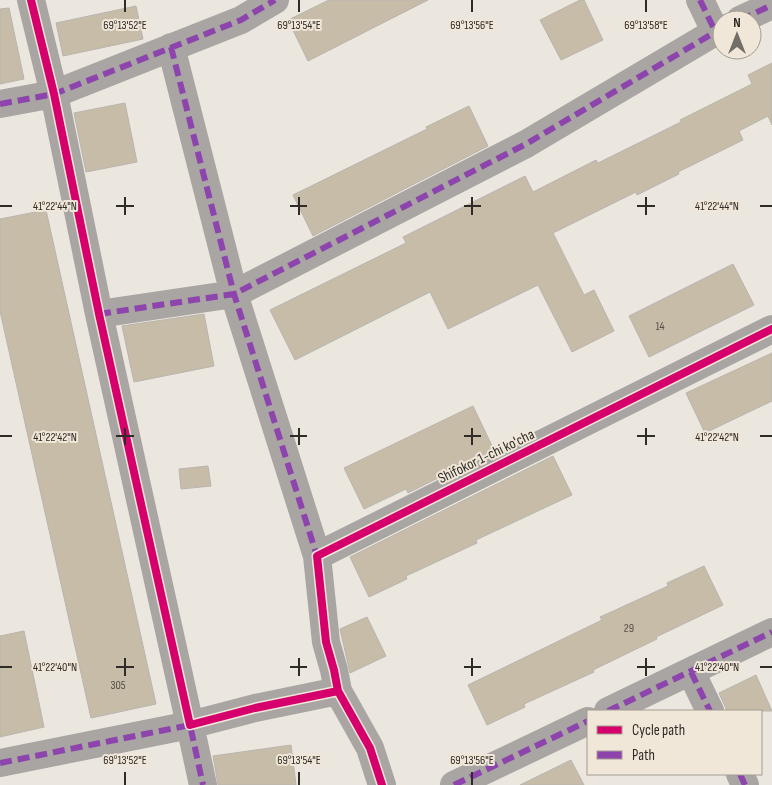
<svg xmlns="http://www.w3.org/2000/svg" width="772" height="785" viewBox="0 0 772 785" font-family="'Sofia Sans Condensed',sans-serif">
<rect width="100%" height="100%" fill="#ebe6de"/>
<path fill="#c7bca8" stroke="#b8b4af" d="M 329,0 L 428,0 L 308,61 L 288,20 Z
M 580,0 L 584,0 L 603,40 L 561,60 L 540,20 Z
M 136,6 L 143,39 L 63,56 L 56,23 Z
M 9,8 L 24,79 L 0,84 L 0,9 Z
M 772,63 L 772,125 L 768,116 L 739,131 L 743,140 L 678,172 L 679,174 L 637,195 L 636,192 L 553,233 L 584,295 L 594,290 L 614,331 L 572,352 L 538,285 L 448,329 L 430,292 L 295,360 L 270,310 L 406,243 L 403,237 L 525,176 L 533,192 L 596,160 L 598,163 L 681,122 L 680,120 L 752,84 L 748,75 Z
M 125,103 L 137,162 L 86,172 L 74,113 Z
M 469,106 L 488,146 L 313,236 L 293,195 L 427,129 L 426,127 Z
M 46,210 L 156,704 L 91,718 L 0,311 L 0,219 Z
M 733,264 L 754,305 L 649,357 L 629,316 Z
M 204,314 L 214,366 L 134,382 L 122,326 Z
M 772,353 L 772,401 L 705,433 L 686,393 Z
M 473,406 L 494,450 L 408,493 L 406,489 L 364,509 L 344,468 Z
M 553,456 L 572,495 L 476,540 L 477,543 L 406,576 L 407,579 L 369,597 L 350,557 Z
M 208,466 L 211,486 L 181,489 L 179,469 Z
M 704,566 L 723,605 L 656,637 L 657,639 L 593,670 L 594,672 L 524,704 L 525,707 L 487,725 L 468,685 L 602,620 L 600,617 L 668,586 L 667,583 Z
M 367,617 L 386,656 L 350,673 L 340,629 Z
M 24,631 L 44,727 L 0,737 L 0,636 Z
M 756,675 L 772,711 L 727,711 L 719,693 Z
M 291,745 L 296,785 L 218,785 L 213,756 Z
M 571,760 L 584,785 L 520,785 Z"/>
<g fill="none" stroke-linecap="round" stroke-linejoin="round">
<path stroke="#a8a5a2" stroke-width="28" d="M 31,0 L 54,94 L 99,314 L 190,725 L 255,708 L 338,691
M 700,0 L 715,31
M 740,20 L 772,5
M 171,47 L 234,294 L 317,556
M 0,104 L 54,94 L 241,20 L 275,0
M 99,314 L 234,294 L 526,144 L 722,28
M 691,672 L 710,711
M 608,711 L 772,632
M 0,763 L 190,725 L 203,785
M 740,774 L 745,785
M 382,785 L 370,748 L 338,691 L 334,670 L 326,642 L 317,556 L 772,329
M 454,785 L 588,721"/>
<path stroke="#8e44ad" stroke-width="6" stroke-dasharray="12 6" stroke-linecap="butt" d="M 700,0 L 715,31
M 740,20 L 772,5
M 171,47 L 234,294 L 317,556
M 0,104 L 54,94 L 241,20 L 275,0
M 99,314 L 234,294 L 526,144 L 722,28
M 691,672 L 710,711
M 608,711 L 772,632
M 0,763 L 190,725 L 203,785
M 740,774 L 745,785
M 454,785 L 588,721"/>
<g stroke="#f0e7d9" stroke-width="11">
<path id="cycleway" d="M 31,0 L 54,94 L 99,314 L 190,725 L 255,708 L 338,691
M 382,785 L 370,748 L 338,691 L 334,670 L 326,642 L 317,556 L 772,329"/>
</g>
<use href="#cycleway" stroke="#d6006c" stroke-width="8"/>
</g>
<path fill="none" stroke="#2f2c27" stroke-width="2" d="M 125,0 L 125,12M 299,0 L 299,12M 472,0 L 472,12M 646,0 L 646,12M 125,197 L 125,215M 299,197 L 299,215M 472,197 L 472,215M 646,197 L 646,215M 0,206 L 12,206M 116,206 L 134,206M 290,206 L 307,206M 464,206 L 481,206M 637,206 L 655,206M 760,206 L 772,206M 125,428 L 125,445M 299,428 L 299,445M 472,428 L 472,445M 646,428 L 646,445M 0,436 L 12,436M 116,436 L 134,436M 290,436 L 307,436M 464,436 L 481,436M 637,436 L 655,436M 760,436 L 772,436M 125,658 L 125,676M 299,658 L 299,676M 472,658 L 472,676M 646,658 L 646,676M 0,667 L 12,667M 116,667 L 134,667M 290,667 L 307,667M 464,667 L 481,667M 637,667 L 655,667M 760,667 L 772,667M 125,772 L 125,785M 299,772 L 299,785M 472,772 L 472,785"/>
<g text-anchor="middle" stroke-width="4" stroke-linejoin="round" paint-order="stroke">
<g font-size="12" fill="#555047">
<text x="660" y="330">14</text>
<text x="629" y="632">29</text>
<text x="118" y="689">305</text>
</g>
<g font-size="15" fill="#2f2c27" stroke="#f0e7d9">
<text transform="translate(486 456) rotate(-26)" y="5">Shifokor 1-chi ko'cha</text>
</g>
</g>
<g font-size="12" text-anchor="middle" fill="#2f2c27" stroke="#f0e7d9" stroke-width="4" stroke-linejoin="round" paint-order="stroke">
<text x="125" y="29">69°13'52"E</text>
<text x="299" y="29">69°13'54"E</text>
<text x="472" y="29">69°13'56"E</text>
<text x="646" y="29">69°13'58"E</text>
<text x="55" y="210">41°22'44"N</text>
<text x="717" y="210">41°22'44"N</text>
<text x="55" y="441">41°22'42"N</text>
<text x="717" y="441">41°22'42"N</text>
<text x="55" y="671">41°22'40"N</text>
<text x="717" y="671">41°22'40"N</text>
<text x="125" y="764">69°13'52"E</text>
<text x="299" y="764">69°13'54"E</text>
<text x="472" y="764">69°13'56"E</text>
</g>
<rect x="587" y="710" width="175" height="65" fill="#f0e7d9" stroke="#a39c92"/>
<rect x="597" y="726" width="25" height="8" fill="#d6006c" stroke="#a39c92"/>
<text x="632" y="735" font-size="15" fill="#2f2c27">Cycle path</text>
<rect x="597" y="751" width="25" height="8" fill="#8e44ad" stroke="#a39c92"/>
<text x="632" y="760" font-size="15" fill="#2f2c27">Path</text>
<g transform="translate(737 35)"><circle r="24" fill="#f0e7d9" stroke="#a39c92"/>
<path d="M0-4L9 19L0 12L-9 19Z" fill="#716d67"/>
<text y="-8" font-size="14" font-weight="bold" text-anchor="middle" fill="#2f2c27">N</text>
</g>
</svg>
